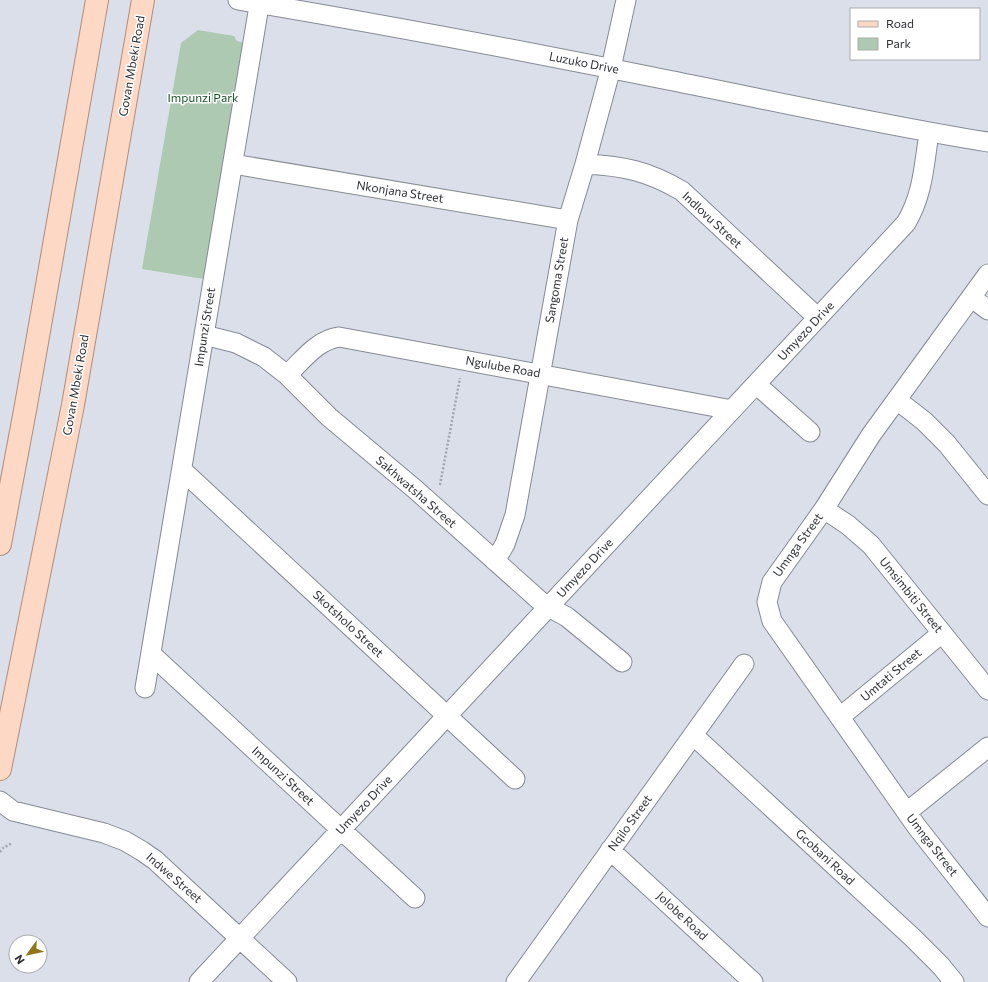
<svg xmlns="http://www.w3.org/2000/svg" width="988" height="982" viewBox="0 0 988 982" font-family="Commissioner,sans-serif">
<rect width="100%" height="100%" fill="#dadfea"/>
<path fill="#aec9b1" d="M 198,30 L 234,36 L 237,41 L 245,43 L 204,279 L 142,269 L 181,43 Z"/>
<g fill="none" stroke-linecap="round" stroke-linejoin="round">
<g stroke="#858a94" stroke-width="21">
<path id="minor" d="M 238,0 C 381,24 525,51 668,80 C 774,101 881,125 988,142
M 233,164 L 568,220
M 585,164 C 624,166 648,171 682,191 L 818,318
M 988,274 L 871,435 L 824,509 L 772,582 L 767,602 L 772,621 L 917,827 L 988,917
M 972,298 L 988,310
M 204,335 L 236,343 L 264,357 L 287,375 L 329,417 L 416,490 L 539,600 C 548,608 557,611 567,617 L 622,662
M 287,375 C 303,360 317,340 339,337 L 732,410
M 756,384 L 810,432
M 897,400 L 924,421 L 947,444 L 988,495
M 182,470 L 515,779
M 824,509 L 848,525 L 871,545 L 988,690
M 495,561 L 505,544 L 515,515 L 568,220 L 585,164 L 611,68 L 626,0
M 151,654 L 415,898
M 145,688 L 260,0
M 840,717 L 942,633
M 693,735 L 912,937 L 941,966 L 954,982
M 0,801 L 13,811 L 104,833 L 125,841 L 142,851 L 155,860 L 287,982
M 907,812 L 988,747
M 610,850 L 753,982
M 199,982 L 906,223 C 923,195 924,165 929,133
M 516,982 L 744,664"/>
</g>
<g stroke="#b38c79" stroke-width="24">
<path id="major" d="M 0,544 L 26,405 L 97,0
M 0,769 L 73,405 L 143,0"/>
</g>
<path stroke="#a1a5ae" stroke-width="2.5" stroke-dasharray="2 2" stroke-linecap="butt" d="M 440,485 L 460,378
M 0,852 L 3,848 L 12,843"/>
<use href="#minor" stroke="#fff" stroke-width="19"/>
<use href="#major" stroke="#fcd8c5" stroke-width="22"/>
</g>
<g text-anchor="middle" stroke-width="3" stroke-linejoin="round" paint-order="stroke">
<g font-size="12" fill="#2e3034" stroke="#fff">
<text transform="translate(584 63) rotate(11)" y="4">Luzuko Drive</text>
<text transform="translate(132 66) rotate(-80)" y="4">Govan Mbeki Road</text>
<text transform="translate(400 192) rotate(9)" y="4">Nkonjana Street</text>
<text transform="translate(712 220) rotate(43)" y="4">Indlovu Street</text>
<text transform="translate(557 280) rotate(-80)" y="4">Sangoma Street</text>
<text transform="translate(205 327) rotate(-81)" y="4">Impunzi Street</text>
<text transform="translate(806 331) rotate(-47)" y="4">Umyezo Drive</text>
<text transform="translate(503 367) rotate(10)" y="4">Ngulube Road</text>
<text transform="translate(76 385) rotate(-80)" y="4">Govan Mbeki Road</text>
<text transform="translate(416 492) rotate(41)" y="4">Sakhwatsha Street</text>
<text transform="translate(798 545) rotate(-54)" y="4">Umnga Street</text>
<text transform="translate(585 568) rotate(-47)" y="4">Umyezo Drive</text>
<text transform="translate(911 595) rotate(51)" y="4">Umsimbiti Street</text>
<text transform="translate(348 624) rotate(43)" y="4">Skotsholo Street</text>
<text transform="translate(891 675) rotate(-40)" y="4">Umtati Street</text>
<text transform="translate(283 776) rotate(43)" y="4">Impunzi Street</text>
<text transform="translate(364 805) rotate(-47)" y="4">Umyezo Drive</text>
<text transform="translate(630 823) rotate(-54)" y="4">Nqilo Street</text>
<text transform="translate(932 845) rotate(52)" y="4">Umnga Street</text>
<text transform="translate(825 857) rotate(43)" y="4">Gcobani Road</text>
<text transform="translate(174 878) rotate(41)" y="4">Indwe Street</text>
<text transform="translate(682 916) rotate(43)" y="4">Jolobe Road</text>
</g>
<g font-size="12" fill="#155225" stroke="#fff">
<text x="203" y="102">Impunzi Park</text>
</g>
</g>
<rect x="850" y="8" width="130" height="52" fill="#ffffff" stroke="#abacae"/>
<rect x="858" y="21" width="20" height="6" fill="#fcd8c5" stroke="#abacae"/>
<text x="886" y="28" font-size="12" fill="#2e3034">Road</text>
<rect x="858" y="38" width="20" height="12" fill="#aec9b1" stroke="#abacae"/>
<text x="886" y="48" font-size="12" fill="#2e3034">Park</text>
<g transform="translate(28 954) rotate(237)"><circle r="19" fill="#ffffff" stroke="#abacae"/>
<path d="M0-3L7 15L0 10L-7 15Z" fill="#93741b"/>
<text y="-6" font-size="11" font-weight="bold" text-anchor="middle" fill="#2e3034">N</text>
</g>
</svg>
